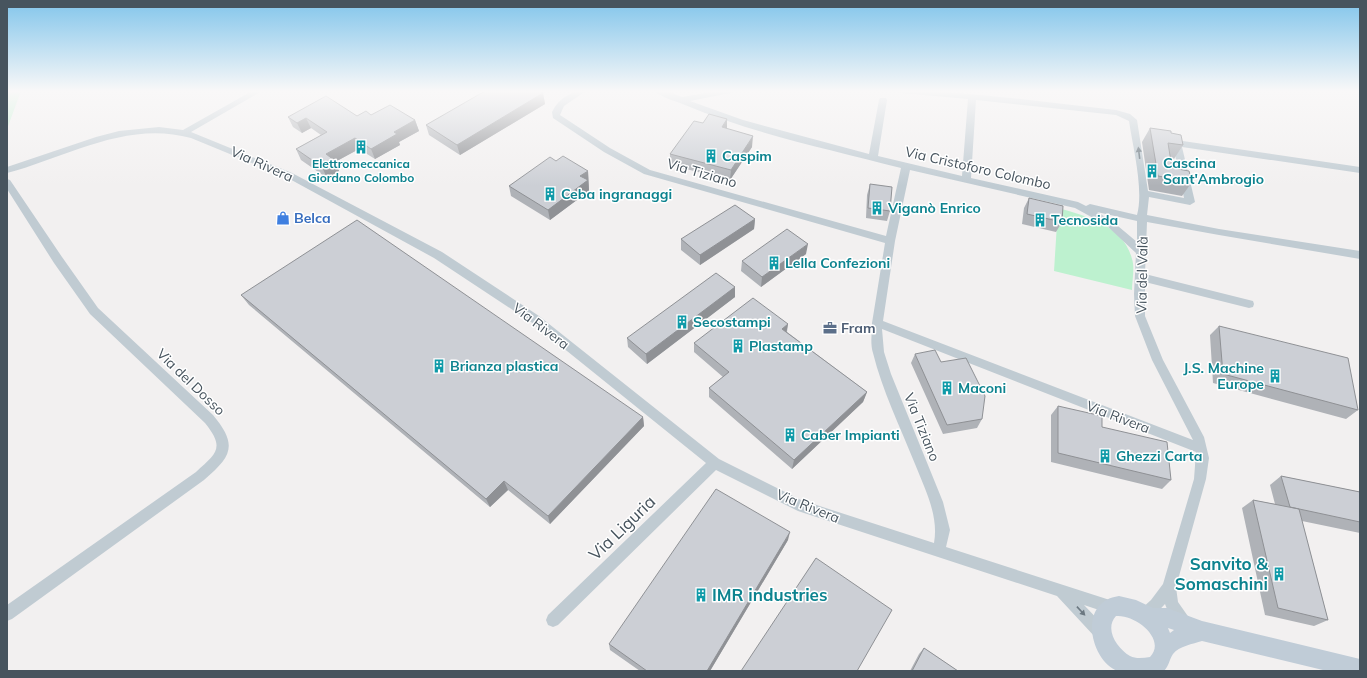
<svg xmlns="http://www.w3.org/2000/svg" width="1367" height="678" viewBox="0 0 1367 678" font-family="Mulish,sans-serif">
<rect width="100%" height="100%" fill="#f2f0f0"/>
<path fill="#bdf1cf" d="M 7,91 L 21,91 L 7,129 Z
M 1058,208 C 1087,216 1124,226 1132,259 C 1135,268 1132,281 1132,290 L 1054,271 Z"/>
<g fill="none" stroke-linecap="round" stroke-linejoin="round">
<path fill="#c0cbd2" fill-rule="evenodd" d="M 252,91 L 262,91 L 191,132 L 292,173 L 442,252 L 539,316 L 719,459 L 801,500 L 934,543 C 939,516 925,489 915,464 C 901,429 882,390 873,353 C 870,343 872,333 872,323 L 885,243 L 644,174 L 604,152 L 553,118 L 552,112 C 559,98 571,91 586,91 L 564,106 L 560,115 L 610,148 L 650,170 L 886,236 L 901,168 C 829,149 754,134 685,105 C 676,101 662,98 655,91 L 666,91 L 682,97 L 717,91 L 734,91 L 730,93 L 690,101 L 743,120 L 869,154 L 879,100 L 880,98 L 886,98 L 887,100 L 878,156 L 962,176 L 968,99 L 901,93 L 897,91 C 970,91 1043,102 1116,110 L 1130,114 L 1137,120 L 1148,191 L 1184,198 L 1173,145 L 1166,144 L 1165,142 L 1169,139 L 1360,167 L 1360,173 L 1182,147 L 1195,202 L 1190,205 L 1149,197 L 1147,215 L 1219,229 L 1360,251 L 1360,259 L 1219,235 L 1147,222 L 1145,274 L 1253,301 L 1254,304 L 1253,307 L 1249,308 L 1145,282 L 1145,316 L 1163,360 L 1204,437 L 1209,458 L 1206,479 L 1176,587 L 1178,602 L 1192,622 L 1190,627 L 1185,629 C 1174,625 1169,615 1165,604 L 1150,620 L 1145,622 L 1140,620 L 1138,615 L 1140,610 L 1151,600 L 1163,584 L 1194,479 L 1196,452 L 882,329 L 884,352 L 891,374 L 943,502 L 950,530 L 946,547 L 1116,602 L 1118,607 L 1116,612 L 1111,614 L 1084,605 L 1105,627 L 1107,632 L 1105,637 L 1100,639 L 1095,637 L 1057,596 L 798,511 L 716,470 L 558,625 L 553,627 L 548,625 L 546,620 L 548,615 L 706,463 L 531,322 L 434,258 L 286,177 L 191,138 C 127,120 67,157 7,173 L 7,167 L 96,137 L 119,131 L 159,127 L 183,130 ZM 976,100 L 1116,115 L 1129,121 C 1133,148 1144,190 1137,215 L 1090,204 L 1086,206 L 1078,202 L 971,178 ZM 910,170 L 1075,208 L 1106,225 L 1136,253 L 1134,294 L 1135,316 L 1152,360 L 1193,440 L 883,321 L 895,241 ZM 1097,212 L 1137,221 L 1137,242 L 1112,221 Z
M 7,179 L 10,180 L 62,257 L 98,308 L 213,415 C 238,445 232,456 204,480 L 12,619 L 7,621 L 7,605 L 196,472 C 217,453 225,448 205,423 L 90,314 L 54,263 L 7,189 Z"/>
<path fill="#c0ccd7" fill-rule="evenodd" d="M 1119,596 L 1136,600 L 1153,608 L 1167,608 L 1202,621 L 1360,659 L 1360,671 L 1327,671 L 1202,641 C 1193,644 1179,646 1173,654 C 1169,660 1169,666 1164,671 C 1155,671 1125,673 1118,671 C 1091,662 1076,602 1119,596 ZM 1116,616 C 1135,614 1167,639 1150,657 C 1143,658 1136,659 1130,656 C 1117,648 1104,629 1116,616 ZM 1168,628 L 1174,630 L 1170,633 Z"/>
</g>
<path fill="#afb2b7" d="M 543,93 L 545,104 L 460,155 L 429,135 L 426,125 Z
M 371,115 L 415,120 L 419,131 L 399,142 L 400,145 L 375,159 L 359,149 L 335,162 L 339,171 L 327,178 L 301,160 L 296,149 L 321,135 L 311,128 L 302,133 L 293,127 L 288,117 L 357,116 Z
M 727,119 L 727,129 L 752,147 L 730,180 L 670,165 L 670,154 L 703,123 Z
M 1150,128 L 1171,133 L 1183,145 L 1174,159 L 1171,159 L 1172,168 L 1192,182 L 1182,196 L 1149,190 L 1142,142 Z
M 556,161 L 588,171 L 589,191 L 550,220 L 511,196 L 509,186 Z
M 870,184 L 890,211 L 887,221 L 866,218 L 867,195 Z
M 1029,198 L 1062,222 L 1056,232 L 1022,224 L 1024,208 Z
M 755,219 L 754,229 L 700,265 L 681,250 L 681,239 Z
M 806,254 L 761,287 L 741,271 L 742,261 Z
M 735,287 L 735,297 L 647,364 L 628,347 L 627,338 Z
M 241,295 L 643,417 L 644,426 L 550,524 L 508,490 L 490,507 L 249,305 Z
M 788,324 L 787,332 L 867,392 L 863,402 L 792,469 L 709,397 L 709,388 L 723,377 L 694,352 L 694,343 Z
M 1219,326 L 1358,410 L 1346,419 L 1213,383 L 1210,335 Z
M 915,354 L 941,362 L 982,419 L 977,428 L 943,434 L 911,363 Z
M 1058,406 L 1102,427 L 1171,480 L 1162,489 L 1051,462 L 1051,415 Z
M 1281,476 L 1360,492 L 1360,533 L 1302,521 L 1328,620 L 1314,626 L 1265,615 L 1242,508 L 1253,500 L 1275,504 L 1270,485 Z
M 788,540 L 710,671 L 640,671 L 610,650 L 609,644 Z
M 924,648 L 958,671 L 910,671 L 919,654 Z"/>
<path fill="#8f9195" d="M 543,93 L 545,104 L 460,155 L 457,145 Z
M 306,118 L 311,128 L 302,133 L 297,123 Z
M 727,119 L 727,129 L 722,127 Z
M 415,120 L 419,131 L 399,142 L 400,145 L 375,159 L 371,149 L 394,132 Z
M 753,136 L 752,147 L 730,180 L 731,170 Z
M 355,138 L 359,149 L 335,162 L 339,171 L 327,178 L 322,167 L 326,154 Z
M 588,171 L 589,191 L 550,220 L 548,210 L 580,176 Z
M 755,219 L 754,229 L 700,265 L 700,255 Z
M 808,244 L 806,254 L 761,287 L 762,277 Z
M 735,287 L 735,297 L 647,364 L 646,354 Z
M 788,324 L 786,334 L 782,329 Z
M 867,392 L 863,402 L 792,469 L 794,460 Z
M 643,417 L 644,426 L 550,524 L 548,516 Z
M 504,481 L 508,490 L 490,507 L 486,499 Z
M 790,532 L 788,540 L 710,671 L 707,671 Z"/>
<path fill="#cccfd5" stroke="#8f9195" d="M 485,91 L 539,91 L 543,93 L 457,145 L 426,125 Z
M 326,96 L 357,116 L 366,111 L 371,115 L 390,105 L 415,120 L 394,132 L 397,134 L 371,149 L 355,138 L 326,154 L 334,160 L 322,167 L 296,149 L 327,132 L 306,118 L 297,123 L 288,117 Z
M 709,114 L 727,119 L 722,127 L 753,136 L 731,170 L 670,154 L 694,121 L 703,123 Z
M 1150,128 L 1171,131 L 1171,133 L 1181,135 L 1183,145 L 1168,143 L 1172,168 L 1189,171 L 1192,182 L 1158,176 Z
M 563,156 L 588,171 L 580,176 L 588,180 L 548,210 L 509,186 L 550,157 L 556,161 Z
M 870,184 L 892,187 L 890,211 L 868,208 Z
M 1029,198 L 1063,206 L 1062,222 L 1027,214 Z
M 735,205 L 755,219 L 700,255 L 681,239 Z
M 357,220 L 643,417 L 548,516 L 504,481 L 486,499 L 241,295 Z
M 787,229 L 808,244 L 762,277 L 742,261 Z
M 716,273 L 735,287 L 646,354 L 627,338 Z
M 753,298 L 788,324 L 782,329 L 867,392 L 794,460 L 709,388 L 729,372 L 694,343 Z
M 1219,326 L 1348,358 L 1358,410 L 1223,374 Z
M 935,350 L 941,362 L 966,358 L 985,396 L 982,419 L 947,425 L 915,354 Z
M 1058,406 L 1102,416 L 1102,427 L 1167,442 L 1171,480 L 1058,453 Z
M 1281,476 L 1360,492 L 1360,522 L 1290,507 Z
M 716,489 L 790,532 L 707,671 L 647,671 L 609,644 Z
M 1253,500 L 1299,509 L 1328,620 L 1278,608 Z
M 816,558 L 892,610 L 857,671 L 741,671 Z
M 924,648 L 958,671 L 912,671 Z"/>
<defs><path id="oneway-solid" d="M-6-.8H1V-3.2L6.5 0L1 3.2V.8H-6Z"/></defs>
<g fill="#6b7881">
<use href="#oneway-solid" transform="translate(1139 153) rotate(-97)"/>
<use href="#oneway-solid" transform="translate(1081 611) rotate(47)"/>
</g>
<linearGradient id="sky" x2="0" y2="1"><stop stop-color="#82c5eb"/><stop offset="0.49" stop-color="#f9f8f8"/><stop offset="1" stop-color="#f9f8f8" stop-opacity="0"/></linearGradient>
<rect width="1367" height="186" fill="url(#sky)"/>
<defs>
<g id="building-bare" transform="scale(1.08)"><path d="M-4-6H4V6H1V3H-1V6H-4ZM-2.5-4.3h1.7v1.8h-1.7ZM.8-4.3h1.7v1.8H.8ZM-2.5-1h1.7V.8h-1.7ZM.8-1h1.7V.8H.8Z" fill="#0f9aa8" stroke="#fff" stroke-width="2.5" paint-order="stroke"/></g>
<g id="shop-bare" transform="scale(1.08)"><path d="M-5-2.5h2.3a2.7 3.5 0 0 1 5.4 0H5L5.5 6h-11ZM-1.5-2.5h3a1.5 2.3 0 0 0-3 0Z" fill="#3f7fe0" stroke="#fff" stroke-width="2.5" paint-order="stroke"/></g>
<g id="office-bare" transform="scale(1.08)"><path d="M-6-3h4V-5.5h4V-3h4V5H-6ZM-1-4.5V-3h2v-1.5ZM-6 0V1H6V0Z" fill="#5c6f8a" stroke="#fff" stroke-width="2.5" paint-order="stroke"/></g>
</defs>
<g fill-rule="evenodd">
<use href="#building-bare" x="361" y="147"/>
<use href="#building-bare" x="711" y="156"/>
<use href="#building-bare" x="1152" y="171"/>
<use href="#building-bare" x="550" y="194"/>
<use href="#building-bare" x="877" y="208"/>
<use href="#shop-bare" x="283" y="218"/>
<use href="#building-bare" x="1040" y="220"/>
<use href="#building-bare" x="774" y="263"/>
<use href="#building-bare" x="682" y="322"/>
<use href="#office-bare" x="830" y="328"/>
<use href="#building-bare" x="738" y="346"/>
<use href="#building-bare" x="439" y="366"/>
<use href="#building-bare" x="1275" y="376"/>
<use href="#building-bare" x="947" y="388"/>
<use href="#building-bare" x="790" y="435"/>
<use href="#building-bare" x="1105" y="456"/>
<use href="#building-bare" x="1279" y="574"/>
<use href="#building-bare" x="701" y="595"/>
</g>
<g text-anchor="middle" stroke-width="3" stroke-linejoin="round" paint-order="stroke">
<g font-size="12" font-weight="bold" fill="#0d838f" stroke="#fff">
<text x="361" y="168">Elettromeccanica<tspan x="361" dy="14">Giordano Colombo</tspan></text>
</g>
<g font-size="14" font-weight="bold" fill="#0d838f" stroke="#fff" text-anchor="start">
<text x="722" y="161">Caspim</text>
<text x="1163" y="168">Cascina<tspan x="1163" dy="16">Sant'Ambrogio</tspan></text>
<text x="561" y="199">Ceba ingranaggi</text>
<text x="888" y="213">Viganò Enrico</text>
<text x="1051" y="225">Tecnosida</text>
<text x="785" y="268">Lella Confezioni</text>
<text x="693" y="327">Secostampi</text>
<text x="749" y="351">Plastamp</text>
<text x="450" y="371">Brianza plastica</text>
<text x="1264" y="373" text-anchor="end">J.S. Machine<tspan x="1264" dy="16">Europe</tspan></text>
<text x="958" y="393">Maconi</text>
<text x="801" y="440">Caber Impianti</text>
<text x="1116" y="461">Ghezzi Carta</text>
</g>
<g font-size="14" fill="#47545e" stroke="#fff">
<text transform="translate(262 164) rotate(24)" y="5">Via Rivera</text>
<text transform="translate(978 168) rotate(13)" y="5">Via Cristoforo Colombo</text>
<text transform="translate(702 173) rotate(16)" y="5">Via Tiziano</text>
<text transform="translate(1142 275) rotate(-89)" y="5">Via del Valà</text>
<text transform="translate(541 326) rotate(37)" y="5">Via Rivera</text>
<text transform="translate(191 382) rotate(44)" y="5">Via del Dosso</text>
<text transform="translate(1118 417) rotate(21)" y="5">Via Rivera</text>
<text transform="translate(922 427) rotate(68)" y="5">Via Tiziano</text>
<text transform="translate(808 506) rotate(22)" y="5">Via Rivera</text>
</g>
<g font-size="14" font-weight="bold" fill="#366cbe" stroke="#fff" text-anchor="start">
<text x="294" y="223">Belca</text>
</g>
<g font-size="14" font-weight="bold" fill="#4e5e75" stroke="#fff" text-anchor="start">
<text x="841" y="333">Fram</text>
</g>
<g font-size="17" fill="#47545e" stroke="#fff">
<text transform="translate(622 528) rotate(-44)" y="6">Via Liguria</text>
</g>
<g font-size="17" font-weight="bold" fill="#0d838f" stroke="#fff" text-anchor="end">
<text x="1268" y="570">Sanvito &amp;<tspan x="1268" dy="20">Somaschini</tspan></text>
<text x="712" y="601" text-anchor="start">IMR industries</text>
</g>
</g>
<rect width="1367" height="678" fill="none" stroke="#47545e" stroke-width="16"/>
</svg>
